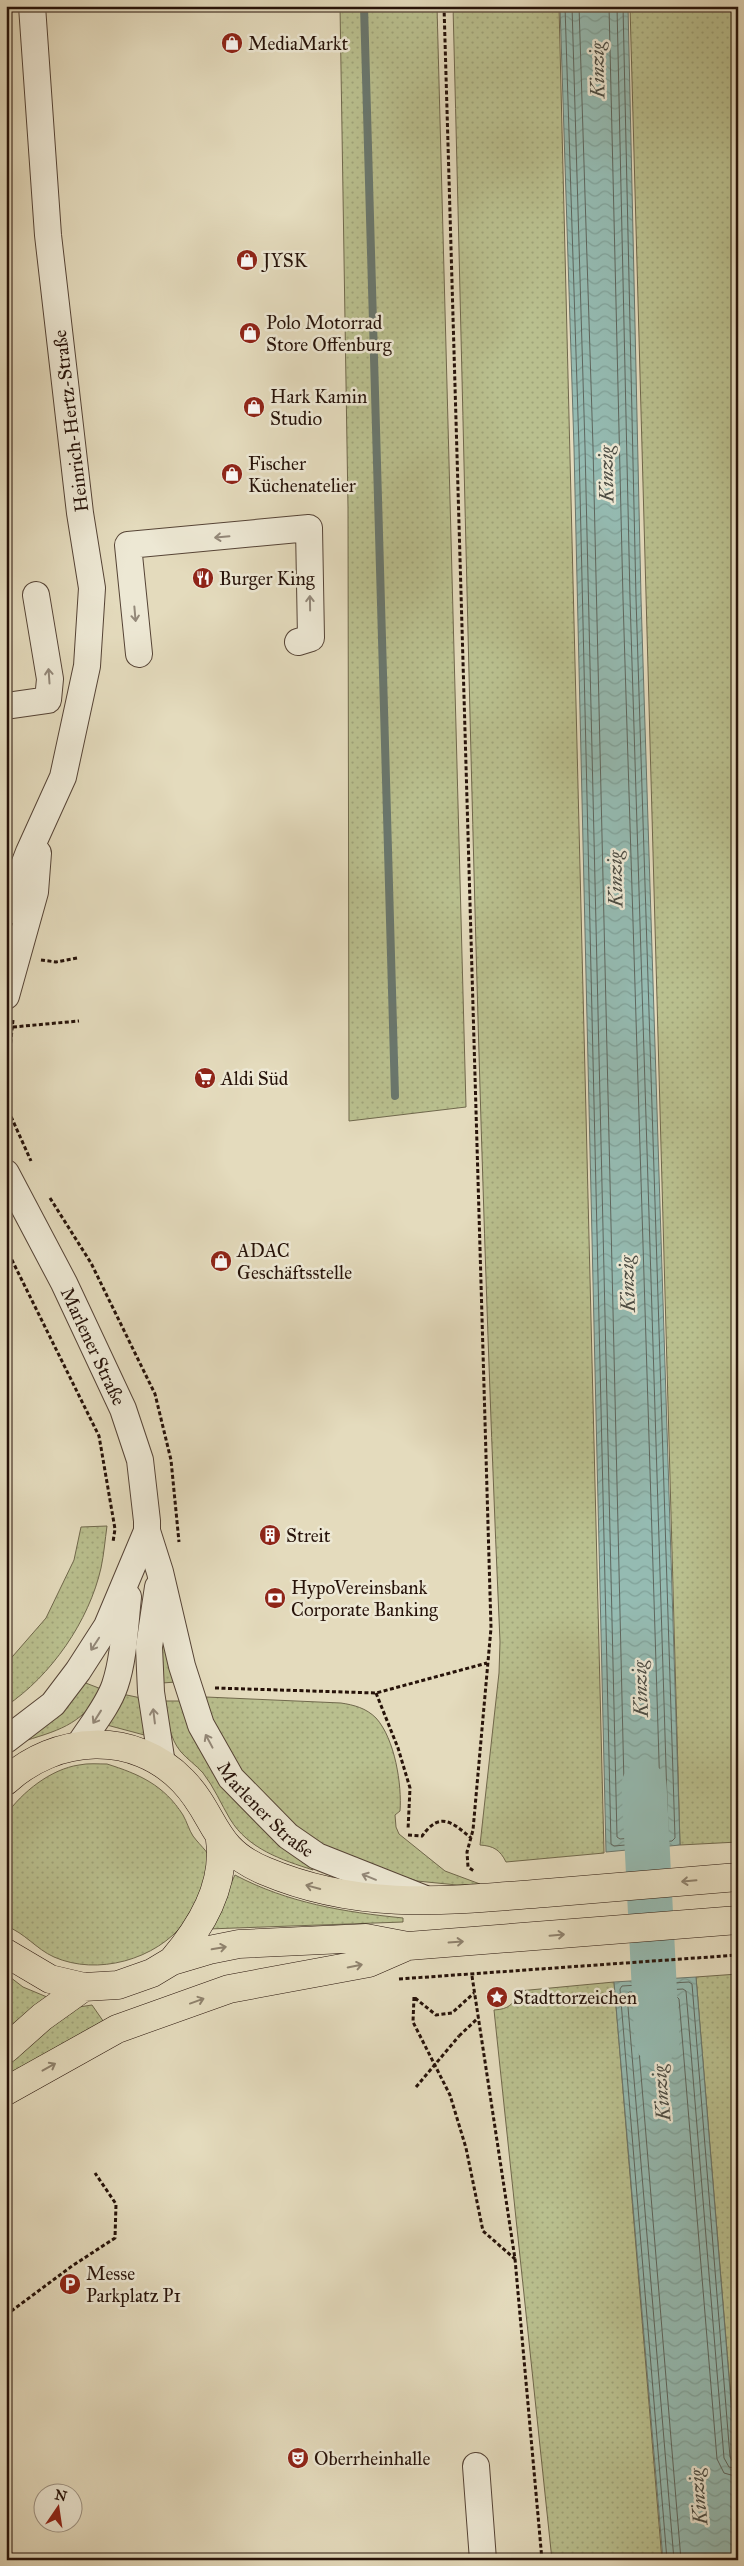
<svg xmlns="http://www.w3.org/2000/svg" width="744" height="2566" viewBox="0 0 744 2566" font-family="'IM FELL Great Primer',serif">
<defs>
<pattern id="grass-dots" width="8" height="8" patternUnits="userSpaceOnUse" patternTransform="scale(1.25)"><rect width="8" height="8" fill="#b9bf8e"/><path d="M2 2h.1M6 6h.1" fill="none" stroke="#9fa379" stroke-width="1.8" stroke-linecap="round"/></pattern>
<pattern id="water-waves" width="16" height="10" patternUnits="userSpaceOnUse" patternTransform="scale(1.25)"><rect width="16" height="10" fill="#95bbb2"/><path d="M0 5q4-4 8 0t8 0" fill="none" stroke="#80a098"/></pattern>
</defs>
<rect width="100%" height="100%" fill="#e4dbbd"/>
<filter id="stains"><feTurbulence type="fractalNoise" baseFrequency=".004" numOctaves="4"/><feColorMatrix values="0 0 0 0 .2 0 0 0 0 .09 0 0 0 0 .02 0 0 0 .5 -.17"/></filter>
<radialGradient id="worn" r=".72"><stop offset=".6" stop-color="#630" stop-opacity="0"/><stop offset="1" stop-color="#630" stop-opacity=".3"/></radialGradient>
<path fill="url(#grass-dots)" stroke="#70684c" d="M 340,6 L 437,6 L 466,1107 L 349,1121 L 348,508 Z
M 453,6 L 559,6 L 604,1853 L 506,1862 C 500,1850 494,1846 480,1845 L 499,1673 L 500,1642 C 476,1097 467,552 453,6 Z
M 630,6 L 738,6 L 738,1842 L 680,1845 Z
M 107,1526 C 105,1540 104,1554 101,1568 C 89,1621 51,1676 6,1706 L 6,1664 L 46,1618 L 74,1560 L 81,1527 Z
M 167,1644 L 176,1682 L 162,1683 L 160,1645 Z
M 83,1682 L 104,1690 C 78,1727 59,1730 18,1743 Z
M 122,1694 L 141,1698 L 148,1736 L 103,1724 Z
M 206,1697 L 341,1703 C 354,1705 366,1708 376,1718 C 395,1739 402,1785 400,1811 L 395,1815 L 396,1827 L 399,1834 L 445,1871 L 480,1884 L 457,1885 L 417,1881 L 319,1848 L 250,1785 L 208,1711 Z
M 165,1701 L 181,1701 L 312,1864 L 313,1870 C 282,1860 248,1849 230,1819 C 221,1804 214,1787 203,1773 C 196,1765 187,1759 181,1752 C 169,1738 167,1717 165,1701 Z
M 107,1764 C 139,1774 164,1785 183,1815 C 187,1822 189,1830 193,1836 C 201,1847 212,1854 213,1868 C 204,1885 197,1907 185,1922 C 156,1960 97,1976 54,1957 C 36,1949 25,1933 6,1926 L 6,1815 C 22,1792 51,1769 79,1765 C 88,1763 98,1764 107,1764 Z
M 235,1875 C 288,1903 344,1912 403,1918 L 403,1922 L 208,1929 Z
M 6,1974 L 23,1987 L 47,1997 L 6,2036 Z
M 738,1974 L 738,2484 L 696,1977 Z
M 614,1982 L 662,2560 L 552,2560 L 494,2010 C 509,2009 513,2005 519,1991 Z
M 92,2005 L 108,2028 L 6,2085 L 6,2060 L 66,2009 Z"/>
<path fill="url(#water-waves)" stroke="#69776e" d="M 560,6 L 628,6 L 641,598 L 680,1845 L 606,1852 L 574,448 Z
M 696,1977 L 738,2487 L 738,2560 L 663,2560 L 614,1982 Z"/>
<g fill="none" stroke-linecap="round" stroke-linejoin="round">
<path stroke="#5e665e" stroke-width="1" d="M 565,6 L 579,448 L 611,1844 L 614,1846 L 672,1841 L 675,1838 L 636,598 L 623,6
M 572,6 L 585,447 L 617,1837 L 620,1839 L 666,1835 L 668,1832 L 630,598 L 617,6
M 579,6 L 593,447 L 625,1828 L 627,1831 L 659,1828 L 661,1825 L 623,599 L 609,6
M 667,2560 L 620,1989 L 622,1986 L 689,1982 L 692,1984 L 730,2457 L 733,2462 L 738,2463
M 674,2560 L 627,1995 L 629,1992 L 683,1989 L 686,1991 L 724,2458 L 729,2467 L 738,2469
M 681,2560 L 635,2002 L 637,1999 L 677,1997 L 679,1999 L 717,2459 L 724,2473 L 738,2477"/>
<path stroke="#69776e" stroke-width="8" d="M 364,6 L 395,1096"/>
<path stroke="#95bbb2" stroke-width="45" d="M 644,1785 L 657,2041"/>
<g stroke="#564436" stroke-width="28">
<g id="minor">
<path d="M 139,654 L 128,545 L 309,528 L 311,638 L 298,642"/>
<path d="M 6,706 L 48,700 L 50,679 L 36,595"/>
<path d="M 6,912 L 29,852 L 63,777 L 87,666 L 92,588 L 80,513 L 48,235 L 32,6"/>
<path d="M 6,996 L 35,892 L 38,853"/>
<path id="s1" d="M 6,1173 L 64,1283 L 123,1409 L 140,1460 L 147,1521 L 147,1531 L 107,1626 L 78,1671 L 53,1704 L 6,1740"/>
<path id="s2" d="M 147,1531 L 160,1572 L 182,1666 L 201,1725 L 231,1778 L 288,1836 L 317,1856 L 423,1898"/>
<path d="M 158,1587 L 149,1647 L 151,1692 L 162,1764"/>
<path d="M 79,1745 C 91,1726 108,1706 115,1685 C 124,1658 125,1625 128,1597"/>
<path d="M 476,2466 L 483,2560"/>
</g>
</g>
<g stroke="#261209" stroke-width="29">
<path id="major" d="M 6,1781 C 56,1735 134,1730 183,1781 C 217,1816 211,1849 265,1871 C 360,1911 446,1901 546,1893 C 610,1888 674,1882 738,1877
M 6,1953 L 50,1979 L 84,1987 L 118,1985 L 152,1973 L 172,1961 L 209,1950 L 239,1944 L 366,1938 L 408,1946 L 738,1920
M 172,1961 C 201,1927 226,1886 220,1840
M 6,2049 L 42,2017 L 84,1987
M 6,2091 L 117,2029 L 229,1989 L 369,1963 L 408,1946"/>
</g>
<path stroke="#261209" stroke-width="3" stroke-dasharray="4 2.5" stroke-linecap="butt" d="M 444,6 L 491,1628 L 473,1830 L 467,1852 L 468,1867 L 474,1871
M 41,960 L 56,962 L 77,958
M 13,1020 L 8,1068 L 9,1112 L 31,1161
M 13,1027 L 79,1021
M 50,1198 L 91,1263 L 155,1394 L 171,1460 L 179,1542
M 6,1248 L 99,1436 L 115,1529 L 113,1542
M 215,1688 L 376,1693 L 487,1663
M 376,1693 L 398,1748 L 410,1788 L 408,1830
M 408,1835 L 422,1836 C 440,1811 452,1822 471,1838
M 472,1976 L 515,2259 L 542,2560
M 399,1979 L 738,1955
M 414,1997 L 413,2022 L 450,2095 L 466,2148 L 483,2231 L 515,2259
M 415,1998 L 436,2015 L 452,2013 L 474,1993
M 459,2036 L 479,2017
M 6,2315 L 72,2266 L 115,2238 L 116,2204 L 95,2173"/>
<use href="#minor" stroke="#ede8d4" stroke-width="26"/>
<use href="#major" stroke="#e4dbbd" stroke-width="28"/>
<path stroke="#261209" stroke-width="3" stroke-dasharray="4 2.5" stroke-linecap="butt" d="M 416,2087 L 459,2036"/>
</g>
<defs><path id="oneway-shaft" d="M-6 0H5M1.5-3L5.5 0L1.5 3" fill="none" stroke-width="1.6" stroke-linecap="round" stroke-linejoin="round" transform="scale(1.25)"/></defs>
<g stroke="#938879">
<use href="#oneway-shaft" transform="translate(222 537) rotate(175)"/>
<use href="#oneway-shaft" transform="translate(310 603) rotate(-91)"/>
<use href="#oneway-shaft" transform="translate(135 614) rotate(85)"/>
<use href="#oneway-shaft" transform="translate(49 676) rotate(-94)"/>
<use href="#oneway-shaft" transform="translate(95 1644) rotate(123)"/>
<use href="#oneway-shaft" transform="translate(154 1716) rotate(-97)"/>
<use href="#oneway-shaft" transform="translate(97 1717) rotate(122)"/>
<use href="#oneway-shaft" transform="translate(209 1741) rotate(-118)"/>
<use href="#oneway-shaft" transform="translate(369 1877) rotate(-158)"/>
</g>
<g stroke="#8e816c">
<use href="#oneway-shaft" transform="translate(689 1881) rotate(175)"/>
<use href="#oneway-shaft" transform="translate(313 1887) rotate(-165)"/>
<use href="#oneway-shaft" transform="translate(557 1935) rotate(-5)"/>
<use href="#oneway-shaft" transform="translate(456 1942) rotate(-4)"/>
<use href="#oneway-shaft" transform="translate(219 1948) rotate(-10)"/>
<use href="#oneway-shaft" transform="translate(355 1966) rotate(-11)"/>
<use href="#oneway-shaft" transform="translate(197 2001) rotate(-20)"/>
<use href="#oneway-shaft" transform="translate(49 2067) rotate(-29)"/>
</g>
<defs>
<g id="shop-disc" transform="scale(1.125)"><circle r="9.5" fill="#8f2418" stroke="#ede8d4"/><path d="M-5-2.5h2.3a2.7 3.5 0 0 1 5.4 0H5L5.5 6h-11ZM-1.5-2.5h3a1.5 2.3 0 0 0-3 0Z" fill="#fff"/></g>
<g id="restaurant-disc" transform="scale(1.125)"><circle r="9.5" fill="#8f2418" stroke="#ede8d4"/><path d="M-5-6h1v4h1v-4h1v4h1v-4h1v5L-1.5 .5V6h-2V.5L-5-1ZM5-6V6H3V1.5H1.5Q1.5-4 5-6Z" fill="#fff"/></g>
<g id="supermarket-disc" transform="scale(1.125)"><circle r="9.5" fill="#8f2418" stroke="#ede8d4"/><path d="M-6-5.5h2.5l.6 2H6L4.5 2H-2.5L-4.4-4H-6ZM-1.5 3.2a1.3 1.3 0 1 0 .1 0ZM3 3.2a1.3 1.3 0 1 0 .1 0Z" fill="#fff"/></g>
<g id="building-disc" transform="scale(1.125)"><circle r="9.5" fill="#8f2418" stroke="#ede8d4"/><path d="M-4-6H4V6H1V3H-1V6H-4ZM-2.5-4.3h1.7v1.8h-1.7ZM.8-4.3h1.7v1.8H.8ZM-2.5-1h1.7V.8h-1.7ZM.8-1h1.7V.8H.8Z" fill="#fff"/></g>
<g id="bank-disc" transform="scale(1.125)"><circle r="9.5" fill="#8f2418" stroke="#ede8d4"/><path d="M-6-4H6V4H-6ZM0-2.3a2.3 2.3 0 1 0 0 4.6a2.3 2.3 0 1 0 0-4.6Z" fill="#fff"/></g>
<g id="sight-disc" transform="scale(1.125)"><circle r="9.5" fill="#8f2418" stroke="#ede8d4"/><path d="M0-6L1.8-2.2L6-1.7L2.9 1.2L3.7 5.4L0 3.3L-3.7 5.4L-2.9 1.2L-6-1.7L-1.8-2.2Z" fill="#fff"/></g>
<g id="parking-disc" transform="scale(1.125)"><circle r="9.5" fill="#8f2418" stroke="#ede8d4"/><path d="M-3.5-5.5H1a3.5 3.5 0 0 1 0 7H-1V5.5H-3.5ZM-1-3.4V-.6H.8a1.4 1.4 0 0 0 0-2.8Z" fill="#fff"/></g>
<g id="theatre-disc" transform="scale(1.125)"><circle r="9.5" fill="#8f2418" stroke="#ede8d4"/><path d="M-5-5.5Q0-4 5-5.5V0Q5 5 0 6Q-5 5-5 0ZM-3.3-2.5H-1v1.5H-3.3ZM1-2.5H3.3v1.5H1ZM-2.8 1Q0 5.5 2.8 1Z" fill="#fff"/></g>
</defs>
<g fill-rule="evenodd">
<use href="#shop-disc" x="232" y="43"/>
<use href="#shop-disc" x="247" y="260"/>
<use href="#shop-disc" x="250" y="333"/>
<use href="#shop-disc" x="254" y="407"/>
<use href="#shop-disc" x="232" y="474"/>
<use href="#restaurant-disc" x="203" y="578"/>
<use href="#supermarket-disc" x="205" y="1078"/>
<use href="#shop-disc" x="221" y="1261"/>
<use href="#building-disc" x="270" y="1535"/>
<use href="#bank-disc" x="275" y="1598"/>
<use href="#sight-disc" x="497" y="1997"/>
<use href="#parking-disc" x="70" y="2284"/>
<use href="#theatre-disc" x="298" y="2458"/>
</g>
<g text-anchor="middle" stroke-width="5" stroke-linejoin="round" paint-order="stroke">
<g font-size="19" fill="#261209" stroke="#ede8d4" text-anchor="start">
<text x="248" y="50">MediaMarkt</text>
<text x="263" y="267">JYSK</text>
<text x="266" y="329">Polo Motorrad<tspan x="266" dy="22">Store Offenburg</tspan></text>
<text x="270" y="403">Hark Kamin<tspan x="270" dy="22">Studio</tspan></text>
<text x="248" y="470">Fischer<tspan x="248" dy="22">Küchenatelier</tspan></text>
<text x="219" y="585">Burger King</text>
<text x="221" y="1085">Aldi Süd</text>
<text x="237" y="1257">ADAC<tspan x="237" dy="22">Geschäftsstelle</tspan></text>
<text x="286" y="1542">Streit</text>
<text x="291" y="1594">HypoVereinsbank<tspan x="291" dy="22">Corporate Banking</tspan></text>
<text x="513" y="2004">Stadttorzeichen</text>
<text x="86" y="2280">Messe<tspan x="86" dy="22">Parkplatz P1</tspan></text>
<text x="314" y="2465">Oberrheinhalle</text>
</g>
<g font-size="19" fill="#261209" stroke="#ede8d4">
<text transform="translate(70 421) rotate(-97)" y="7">Heinrich-Hertz-Straße</text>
<text dy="7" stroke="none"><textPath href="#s1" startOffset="194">Marlener Straße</textPath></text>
<text dy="7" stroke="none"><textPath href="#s2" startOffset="309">Marlener Straße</textPath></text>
</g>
<g font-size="20" font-style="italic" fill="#4d4d44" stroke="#ede8d4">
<text transform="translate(597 70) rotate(-91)" y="7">Kinzig</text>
<text transform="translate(606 474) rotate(-91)" y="7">Kinzig</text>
<text transform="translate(615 879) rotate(-91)" y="7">Kinzig</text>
<text transform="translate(627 1284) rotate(-92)" y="7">Kinzig</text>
<text transform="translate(640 1689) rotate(-92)" y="7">Kinzig</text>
<text transform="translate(661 2093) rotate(-95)" y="7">Kinzig</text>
<text transform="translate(698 2497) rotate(-95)" y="7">Kinzig</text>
</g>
</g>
<rect width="744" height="2566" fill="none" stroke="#e4dbbd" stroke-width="25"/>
<rect x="8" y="8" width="729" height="2551" fill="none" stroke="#261209" stroke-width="2.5"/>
<rect x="12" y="12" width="719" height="2541" fill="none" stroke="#261209"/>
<g transform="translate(58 2508) rotate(13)"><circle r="24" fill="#ede8d4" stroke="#9d9283"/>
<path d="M0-4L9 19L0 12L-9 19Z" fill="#8f2418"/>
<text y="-8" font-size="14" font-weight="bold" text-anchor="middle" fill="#261209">N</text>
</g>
<rect width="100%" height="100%" filter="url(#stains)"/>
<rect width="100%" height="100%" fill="url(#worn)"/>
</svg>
